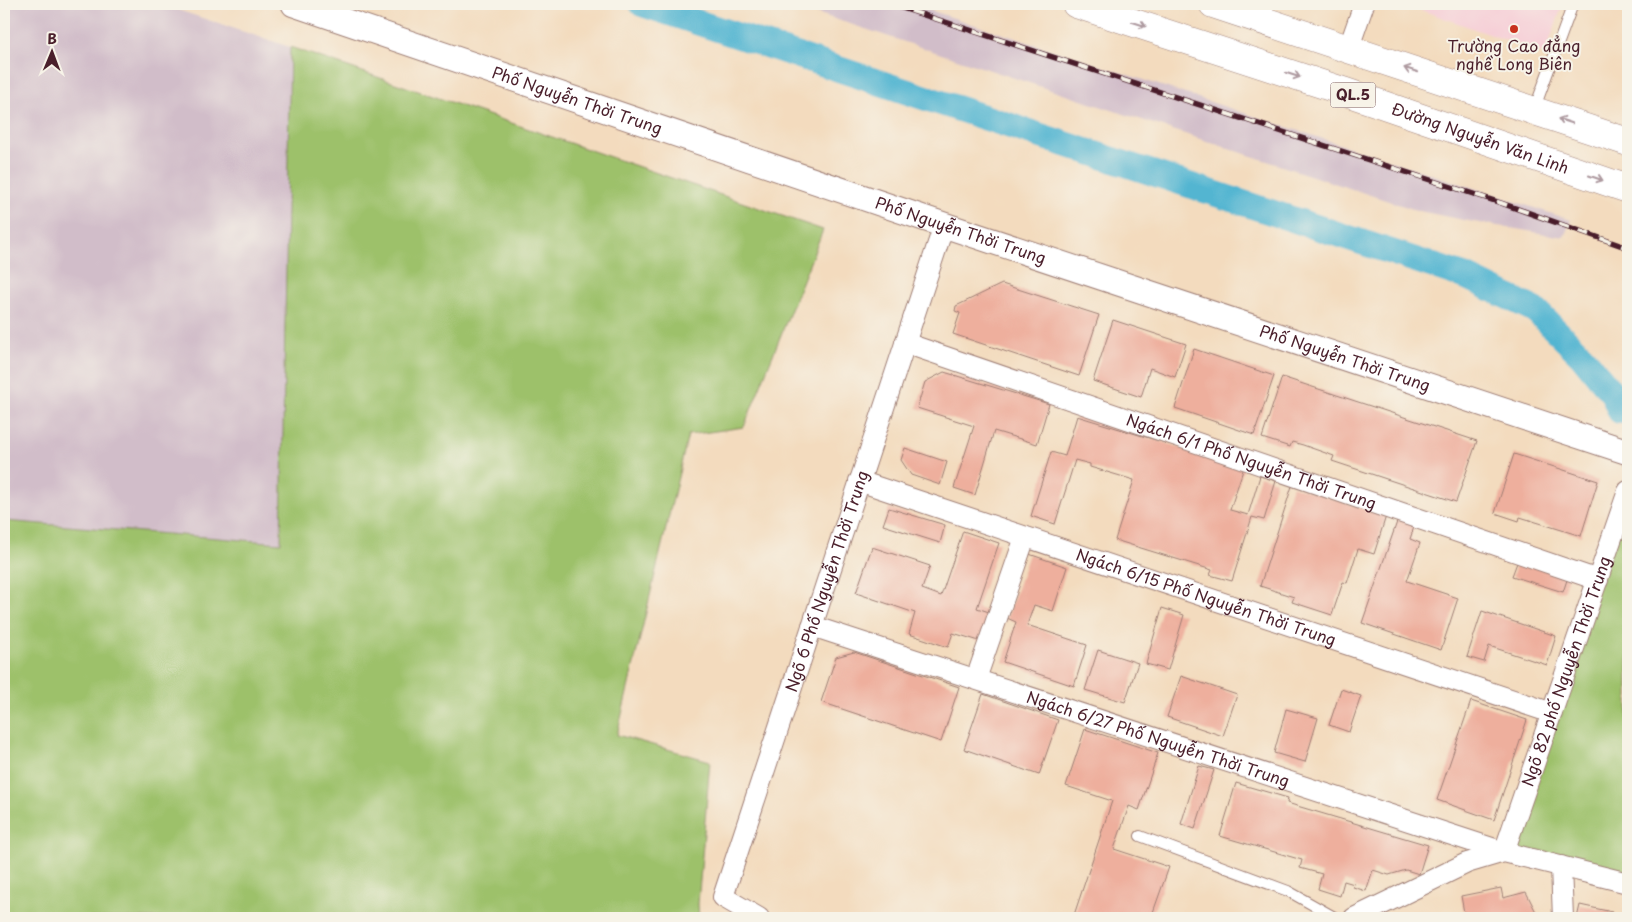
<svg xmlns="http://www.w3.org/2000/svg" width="1632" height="922" viewBox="0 0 1632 922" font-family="'Playpen Sans',sans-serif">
<rect width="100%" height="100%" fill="#f7f3e8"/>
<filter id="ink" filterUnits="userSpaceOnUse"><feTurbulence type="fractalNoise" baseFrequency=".02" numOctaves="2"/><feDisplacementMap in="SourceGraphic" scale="10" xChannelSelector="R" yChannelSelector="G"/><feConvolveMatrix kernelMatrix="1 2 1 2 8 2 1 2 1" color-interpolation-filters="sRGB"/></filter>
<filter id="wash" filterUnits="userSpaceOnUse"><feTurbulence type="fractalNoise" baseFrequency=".0096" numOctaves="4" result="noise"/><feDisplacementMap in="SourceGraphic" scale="20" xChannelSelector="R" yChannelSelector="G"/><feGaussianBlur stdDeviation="1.12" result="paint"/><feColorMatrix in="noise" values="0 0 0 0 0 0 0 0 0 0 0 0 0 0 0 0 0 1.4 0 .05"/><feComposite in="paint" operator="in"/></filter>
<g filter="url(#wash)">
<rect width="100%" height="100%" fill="#f3dbbe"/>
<path fill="#f6cfd7" d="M 1404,4 L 1563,4 L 1545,54 Z"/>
<path fill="#d1bdc9" d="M 4,4 L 160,4 L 290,47 L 281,543 L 4,521 Z
M 789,4 L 911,4 L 1571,220 L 1564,237 L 1474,222 L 1419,211 Z"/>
<path fill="#9dc16b" stroke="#74704b" d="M 290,47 L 823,230 L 744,427 L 688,435 L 617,735 L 710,761 L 698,904 L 699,918 L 4,918 L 4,521 L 281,543 Z
M 1628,491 L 1628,883 L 1504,852 Z"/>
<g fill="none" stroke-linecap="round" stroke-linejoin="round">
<path stroke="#52b5d1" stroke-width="26" d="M 642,4 L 1467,277 L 1535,310 L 1582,356 L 1613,394 L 1620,411"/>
</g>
<g id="blocks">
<path fill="#eeaf9d" d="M 1002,284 L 1099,315 L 1079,376 L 953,334 L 960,313 L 955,311 L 956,306 Z
M 1113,320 L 1186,344 L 1175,377 L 1150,368 L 1141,397 L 1093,381 Z
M 1194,349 L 1274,376 L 1254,435 L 1175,408 Z
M 944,372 L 1049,404 L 1037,444 L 994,431 L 975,495 L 954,488 L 974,426 L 917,408 L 925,382 Z
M 1282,377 L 1477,441 L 1456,502 L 1332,461 L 1334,456 L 1303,445 L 1292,442 L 1290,447 L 1262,438 Z
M 1077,416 L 1244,467 L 1230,510 L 1248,515 L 1260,476 L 1276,481 L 1264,520 L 1252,517 L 1232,581 L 1210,575 L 1212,570 L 1115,540 L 1134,480 L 1090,467 L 1090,464 L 1075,460 L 1055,524 L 1031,516 L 1051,452 L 1065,456 Z
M 905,448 L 947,462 L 940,485 L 911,475 L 901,460 Z
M 1514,454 L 1598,481 L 1581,536 L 1520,517 L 1519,521 L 1495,513 Z
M 1292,486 L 1386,516 L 1374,554 L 1358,549 L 1347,583 L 1343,582 L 1332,615 L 1292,602 L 1294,597 L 1260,586 Z
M 889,508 L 945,525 L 940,543 L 883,525 Z
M 1398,519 L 1415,524 L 1410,539 L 1420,543 L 1407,581 L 1458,598 L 1441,650 L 1362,623 Z
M 963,531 L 999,543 L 977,608 L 995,614 L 986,643 L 953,633 L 948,647 L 909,634 L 915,613 L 856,593 L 872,547 L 930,566 L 922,589 L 941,596 Z
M 1029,554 L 1067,567 L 1053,611 L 1034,605 L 1027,625 L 1087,645 L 1074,686 L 1003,662 L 1016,622 L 1007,618 Z
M 1518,560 L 1568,577 L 1563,592 L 1512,576 Z
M 1162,608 L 1184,615 L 1168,670 L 1146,664 Z
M 1482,611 L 1556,636 L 1547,665 L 1489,646 L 1484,662 L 1467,657 Z
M 1098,650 L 1138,663 L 1125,702 L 1085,690 Z
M 854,652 L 959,687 L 941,742 L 821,702 L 836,657 Z
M 1181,676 L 1237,695 L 1223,736 L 1167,717 Z
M 1341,689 L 1361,696 L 1349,732 L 1329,725 Z
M 983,694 L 1058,720 L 1039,775 L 964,749 Z
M 1471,701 L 1527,720 L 1494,820 L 1437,800 Z
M 1286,709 L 1318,718 L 1305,762 L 1274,753 Z
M 1085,729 L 1158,753 L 1139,810 L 1129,806 L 1114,849 L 1169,867 L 1151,918 L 1073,918 L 1112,801 L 1066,786 Z
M 1199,766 L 1214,770 L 1195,829 L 1181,824 Z
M 1236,783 L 1288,798 L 1287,803 L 1428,845 L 1419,874 L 1406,870 L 1389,875 L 1373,870 L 1366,891 L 1353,887 L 1354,884 L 1344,881 L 1340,896 L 1318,889 L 1322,874 L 1300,868 L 1302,860 L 1220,836 Z
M 1501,888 L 1503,898 L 1526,892 L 1539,918 L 1465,918 L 1461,896 Z
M 1580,905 L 1612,912 L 1610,918 L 1577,918 Z"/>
</g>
</g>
<g filter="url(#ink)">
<use href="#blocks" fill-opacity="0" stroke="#9e7d74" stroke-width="1"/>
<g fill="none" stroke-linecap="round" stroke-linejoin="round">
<g stroke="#9e7d74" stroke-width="12">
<path id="service" d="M 1534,110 L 1573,4
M 1140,836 L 1288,891 L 1336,918"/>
</g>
<g stroke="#9e7d74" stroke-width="22">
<g id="minor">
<path d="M 1348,50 L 1364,4"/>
<path id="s1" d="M 905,343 L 1598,580"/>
<path id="s2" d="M 859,481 L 1552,713"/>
<path id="s3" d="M 812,626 L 1504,852 L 1628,491"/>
<path d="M 976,679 L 1025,537"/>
<path d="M 1561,866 L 1563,918"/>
<path id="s4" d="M 759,918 L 723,897 L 944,225"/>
<path d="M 1354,918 L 1467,863 L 1504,852 L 1628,883"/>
</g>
</g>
<g stroke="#9e7d74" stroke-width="27">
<g id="tertiary">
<path id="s5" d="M 294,4 L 944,225 L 1628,452"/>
</g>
</g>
<g stroke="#9e7d74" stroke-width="29">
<g id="trunk">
<path id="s6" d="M 1076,4 L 1346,92 L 1628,189"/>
<path d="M 1213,4 L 1628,142"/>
</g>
</g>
<use href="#service" stroke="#fff" stroke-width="10"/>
<use href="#minor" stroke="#fff" stroke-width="20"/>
<use href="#tertiary" stroke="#fff" stroke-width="25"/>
<use href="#trunk" stroke="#fff" stroke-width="28"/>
<g stroke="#4a1f2b" stroke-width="5.5">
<path id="rail" d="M 890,4 L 1501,203 L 1628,248"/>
</g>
<use href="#rail" stroke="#f7f3e8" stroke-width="4" stroke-dasharray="11" stroke-linecap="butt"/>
</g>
<defs><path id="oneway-shaft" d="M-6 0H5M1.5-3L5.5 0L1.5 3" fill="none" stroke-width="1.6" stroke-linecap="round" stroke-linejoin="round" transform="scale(1.25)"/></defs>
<g stroke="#ae9aa0">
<use href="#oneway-shaft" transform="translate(1139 24) rotate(18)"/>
<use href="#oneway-shaft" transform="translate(1411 70) rotate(-162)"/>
<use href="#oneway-shaft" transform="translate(1293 75) rotate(18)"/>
<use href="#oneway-shaft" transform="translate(1565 121) rotate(-162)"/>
<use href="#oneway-shaft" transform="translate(1596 178) rotate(19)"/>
</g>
</g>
<circle fill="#c8321e" stroke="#f7f3e8" stroke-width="2" cx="1514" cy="29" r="5"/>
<g text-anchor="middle" stroke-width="4" stroke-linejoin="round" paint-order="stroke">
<rect fill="#f7f3e8" stroke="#7e5f64" stroke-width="1" x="1330.5" y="82.5" width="45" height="25" rx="4"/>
<g font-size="15" font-weight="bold" fill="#4a1f2b">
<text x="1353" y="100">QL.5</text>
</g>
<g font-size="16" fill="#4a1f2b" stroke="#f7f3e8">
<text x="1514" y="52">Trường Cao đẳng<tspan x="1514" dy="18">nghề Long Biên</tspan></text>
</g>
<g font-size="16" fill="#4a1f2b" stroke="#f7f3e8">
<text dy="6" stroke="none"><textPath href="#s5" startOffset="299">Phố Nguyễn Thời Trung</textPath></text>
<text dy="6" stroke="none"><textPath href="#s6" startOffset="426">Đường Nguyễn Văn Linh</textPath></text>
<text dy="6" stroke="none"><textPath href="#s5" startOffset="704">Phố Nguyễn Thời Trung</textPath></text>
<text dy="6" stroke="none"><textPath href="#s5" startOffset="1109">Phố Nguyễn Thời Trung</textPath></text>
<text dy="6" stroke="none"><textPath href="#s1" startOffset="366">Ngách 6/1 Phố Nguyễn Thời Trung</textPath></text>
<text dy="6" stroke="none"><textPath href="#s4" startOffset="374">Ngõ 6 Phố Nguyễn Thời Trung</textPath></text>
<text dy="6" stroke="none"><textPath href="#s2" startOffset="366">Ngách 6/15 Phố Nguyễn Thời Trung</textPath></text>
<text dy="6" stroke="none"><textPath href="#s3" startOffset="919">Ngõ 82 phố Nguyễn Thời Trung</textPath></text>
<text dy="6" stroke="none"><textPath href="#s3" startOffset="364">Ngách 6/27 Phố Nguyễn Thời Trung</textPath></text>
</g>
</g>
<rect width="1632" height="922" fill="none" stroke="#f7f3e8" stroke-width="20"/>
<g transform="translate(52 52) rotate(1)" stroke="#f7f3e8" stroke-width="4" paint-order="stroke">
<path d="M0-4L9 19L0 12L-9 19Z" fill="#4a1f2b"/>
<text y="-8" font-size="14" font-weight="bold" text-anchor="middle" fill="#4a1f2b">B</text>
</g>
</svg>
